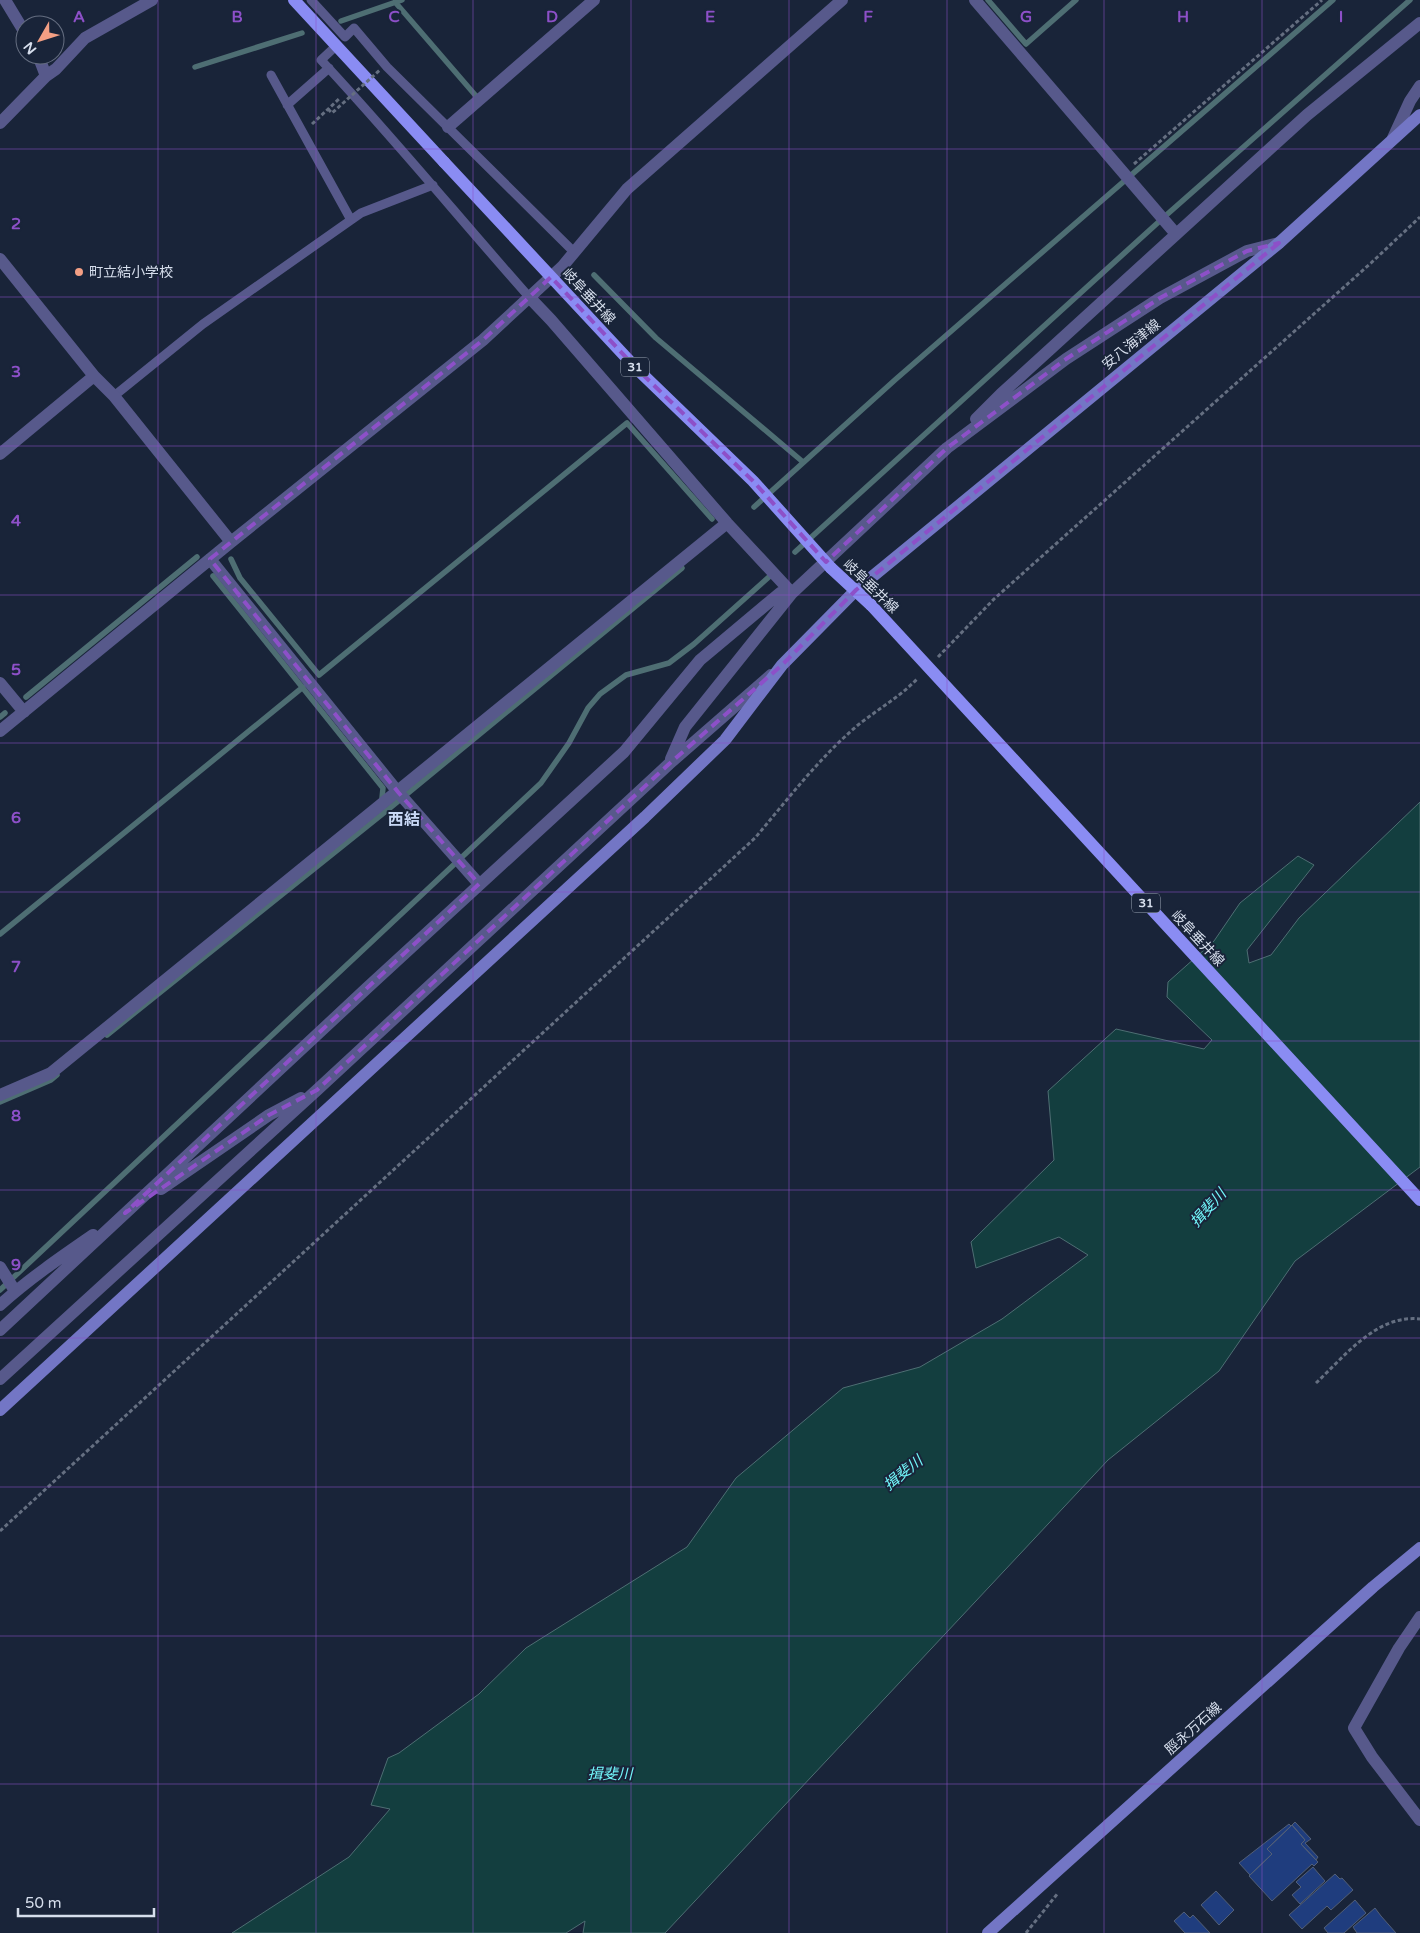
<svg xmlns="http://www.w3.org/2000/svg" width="1420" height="1933" viewBox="0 0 1420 1933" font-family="'Varela Round','Noto Sans JP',sans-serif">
<rect width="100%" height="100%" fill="#192439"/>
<path fill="#133e3f" stroke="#4e6e73" d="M 1420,802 L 1420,1167 L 1295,1261 L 1219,1371 L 1108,1460 L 665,1933 L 583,1933 L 585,1921 L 566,1933 L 232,1933 L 349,1857 L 390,1809 L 371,1805 L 388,1758 L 399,1753 L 479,1694 L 526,1648 L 687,1547 L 736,1478 L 843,1388 L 920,1367 L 1002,1319 L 1088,1255 L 1059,1237 L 976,1268 L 971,1242 L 1054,1160 L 1048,1091 L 1116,1029 L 1204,1049 L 1212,1040 L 1167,997 L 1168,982 L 1214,941 L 1240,903 L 1298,856 L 1314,865 L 1247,950 L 1249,963 L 1271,955 L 1299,918 Z"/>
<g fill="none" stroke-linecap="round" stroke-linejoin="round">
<path stroke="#4e6e73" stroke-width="5.5" d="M 988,0 L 1026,44 L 1076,0
M 395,2 L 476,96
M 341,21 L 402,0
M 195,67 L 302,33
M 594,275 L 656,338 L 803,462
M 754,507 L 896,379 L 1333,0
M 795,552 L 1163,218 L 1410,0
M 231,559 L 240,578 L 319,675 L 627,423 L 712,519
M 213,576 L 383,788 L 382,798
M 26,697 L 197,557
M 0,717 L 5,713
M 0,934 L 303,687
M 107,1035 L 391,807 L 682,568
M 0,1102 L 51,1080 L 57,1075
M 0,1290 L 541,783 L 569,743 L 588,708 L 600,694 L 626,675 L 669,663 L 694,644 L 770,576"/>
</g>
<path fill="#1f3d7e" stroke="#525f77" d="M 1295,1822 L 1311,1839 L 1305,1843 L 1318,1857 L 1316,1860 L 1301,1844 L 1305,1840 L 1292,1825 Z
M 1289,1824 L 1291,1826 L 1267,1849 L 1272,1854 L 1250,1875 L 1239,1863 Z
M 1292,1825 L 1305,1840 L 1301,1844 L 1318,1862 L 1314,1866 L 1312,1864 L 1272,1901 L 1249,1876 L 1272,1854 L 1267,1849 Z
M 1313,1867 L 1325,1881 L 1300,1904 L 1292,1895 L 1301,1887 L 1296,1882 Z
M 1335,1874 L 1340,1879 L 1342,1878 L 1353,1890 L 1331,1910 L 1327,1906 L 1302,1929 L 1289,1915 Z
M 1216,1891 L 1234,1910 L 1219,1925 L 1201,1905 Z
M 1355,1900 L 1366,1913 L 1344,1933 L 1328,1933 L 1324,1928 Z
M 1375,1908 L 1381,1916 L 1396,1933 L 1357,1933 L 1353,1927 Z
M 1184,1912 L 1190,1918 L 1193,1915 L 1210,1933 L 1185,1933 L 1174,1921 Z"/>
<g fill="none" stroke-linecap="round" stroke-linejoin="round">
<path stroke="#656f81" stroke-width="3" stroke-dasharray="4 2.5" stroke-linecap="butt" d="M 312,124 L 339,99
M 1134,164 L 1322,0
M 938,657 L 994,599 L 1371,263 L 1420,217
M 1316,1383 C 1345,1356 1377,1314 1420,1319
M 0,1531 L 755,838 C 788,799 819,758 858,725 C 878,709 900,697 918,678
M 1026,1933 L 1058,1893"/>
<path stroke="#57598b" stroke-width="9" d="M 311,0 L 345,37 L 354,28 L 387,67 L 574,252
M 336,46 L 321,60 C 393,137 460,219 530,298
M 271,75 L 351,220
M 287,105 L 329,68
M 114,396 L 203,324 L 361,213 L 433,185"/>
<path stroke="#57598b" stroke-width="12" d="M 5,0 L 25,33
M 975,0 L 1176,234
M 38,55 L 46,76
M 0,123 L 46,76 L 56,69 L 85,38 L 152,0
M 448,127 L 594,0
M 1393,138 L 1410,101 L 1420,86
M 0,259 L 94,376 L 114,396 L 231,542
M 530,298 L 551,320 L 727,523 L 792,593
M 976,419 L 1001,394 L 1307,115 L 1420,23
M 0,454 L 94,376
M 210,559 L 398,792 L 479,884
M 0,683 L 24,712
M 0,731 L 231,542 L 483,340 L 562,267 L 627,189 L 842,0
M 671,759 L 685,727 L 792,593 L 947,448 L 1066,359 L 1160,298 L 1247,251 L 1279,243
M 0,1095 L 51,1073 L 727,523
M 161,1189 L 269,1115 L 301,1098
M 0,1267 L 15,1291
M 0,1305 C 29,1279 61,1257 93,1235
M 0,1330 L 367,988 L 624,752 L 700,660 L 780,593 L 792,593
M 0,1379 L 317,1090 L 669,764 L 771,675
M 1420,1617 L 1399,1648 L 1354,1728 L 1372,1757 L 1420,1820"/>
<path stroke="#7376c5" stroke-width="12" d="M 0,1410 L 645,817 L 725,740 L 782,665 L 856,590 L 1279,243 L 1420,115
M 988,1933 L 1373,1587 L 1420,1548"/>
<path stroke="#8a8cf3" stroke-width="12" d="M 294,0 L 444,162
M 831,568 L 871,605"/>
<path stroke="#656f81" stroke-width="3" stroke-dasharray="4 2.5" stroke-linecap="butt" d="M 328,109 L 332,113 L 381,69"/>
<path stroke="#8a8cf3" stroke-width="12" d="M 444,162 L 636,368 L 753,481 L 831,568
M 871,605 L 1420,1200"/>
</g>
<path fill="none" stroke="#8d50c8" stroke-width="4" stroke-dasharray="10 6" stroke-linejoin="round" d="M 1279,243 L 856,590 L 782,665 L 669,764 L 317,1090 L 269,1115 L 125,1213 L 479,884 L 398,792 L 210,559 L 483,340 L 551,277 L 636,368 L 753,481 L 826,562 L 947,448 L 1066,359 L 1160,298 L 1247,251 Z"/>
<path fill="none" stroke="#8d50c8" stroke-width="1" stroke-opacity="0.55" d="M 158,0 L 158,1933M 316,0 L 316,1933M 473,0 L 473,1933M 631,0 L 631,1933M 789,0 L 789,1933M 947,0 L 947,1933M 1104,0 L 1104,1933M 1262,0 L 1262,1933M 0,149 L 1420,149M 0,297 L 1420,297M 0,446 L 1420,446M 0,595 L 1420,595M 0,743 L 1420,743M 0,892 L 1420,892M 0,1041 L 1420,1041M 0,1190 L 1420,1190M 0,1338 L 1420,1338M 0,1487 L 1420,1487M 0,1636 L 1420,1636M 0,1784 L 1420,1784"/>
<circle fill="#f39f84" stroke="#192439" stroke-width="2" cx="79" cy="272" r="5"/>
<g text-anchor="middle" stroke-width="4" stroke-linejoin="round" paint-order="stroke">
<g fill="#192439" stroke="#9da6b6" stroke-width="1">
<rect x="621" y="357.5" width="28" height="19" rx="4"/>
<rect x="1132" y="893.5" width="28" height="19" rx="4"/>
</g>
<g font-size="12" font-weight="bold" fill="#d6deec">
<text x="635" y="371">31</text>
<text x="1146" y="907">31</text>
</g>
<g font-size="14" fill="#d6deec" stroke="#192439" text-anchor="start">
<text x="89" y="277">町立結小学校</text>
</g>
<g font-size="14" fill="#d6deec" stroke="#192439">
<text transform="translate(589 296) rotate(47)" y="5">岐阜垂井線</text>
<text transform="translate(1131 344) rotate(-39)" y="5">安八海津線</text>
<text transform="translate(871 586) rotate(44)" y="5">岐阜垂井線</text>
<text transform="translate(1198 938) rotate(47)" y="5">岐阜垂井線</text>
<text transform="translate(1193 1728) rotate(-42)" y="5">脛永万石線</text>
</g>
<g font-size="15" font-style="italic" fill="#72f7fb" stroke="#192439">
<text transform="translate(1208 1208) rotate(-48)" y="5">揖斐川</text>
<text transform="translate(903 1473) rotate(-39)" y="5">揖斐川</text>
<text x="610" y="1779">揖斐川</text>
</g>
<g font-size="16" font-weight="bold" fill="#c9d9f6" stroke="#192439">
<text x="404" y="825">西結</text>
</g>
</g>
<g font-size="16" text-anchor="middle" font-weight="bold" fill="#8d50c8" stroke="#192439" stroke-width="4" stroke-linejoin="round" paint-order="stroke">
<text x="79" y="22">A</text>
<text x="237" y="22">B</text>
<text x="394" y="22">C</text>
<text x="552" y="22">D</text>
<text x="710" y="22">E</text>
<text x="868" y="22">F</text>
<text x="1026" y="22">G</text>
<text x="1183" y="22">H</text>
<text x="1341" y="22">I</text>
<text x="16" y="229">2</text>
<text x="16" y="377">3</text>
<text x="16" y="526">4</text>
<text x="16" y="675">5</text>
<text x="16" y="823">6</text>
<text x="16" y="972">7</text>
<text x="16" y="1121">8</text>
<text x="16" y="1270">9</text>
</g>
<g transform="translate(40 40) rotate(231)"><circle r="24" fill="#192439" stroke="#656e81"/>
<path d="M0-4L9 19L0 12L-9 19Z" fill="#f39f84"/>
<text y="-8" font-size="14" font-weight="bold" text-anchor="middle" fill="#d6deec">N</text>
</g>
<path d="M18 1908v8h136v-8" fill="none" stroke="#d6deec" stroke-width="2.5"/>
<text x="25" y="1908" font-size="15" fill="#d6deec" stroke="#192439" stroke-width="4" paint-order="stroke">50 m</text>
</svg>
